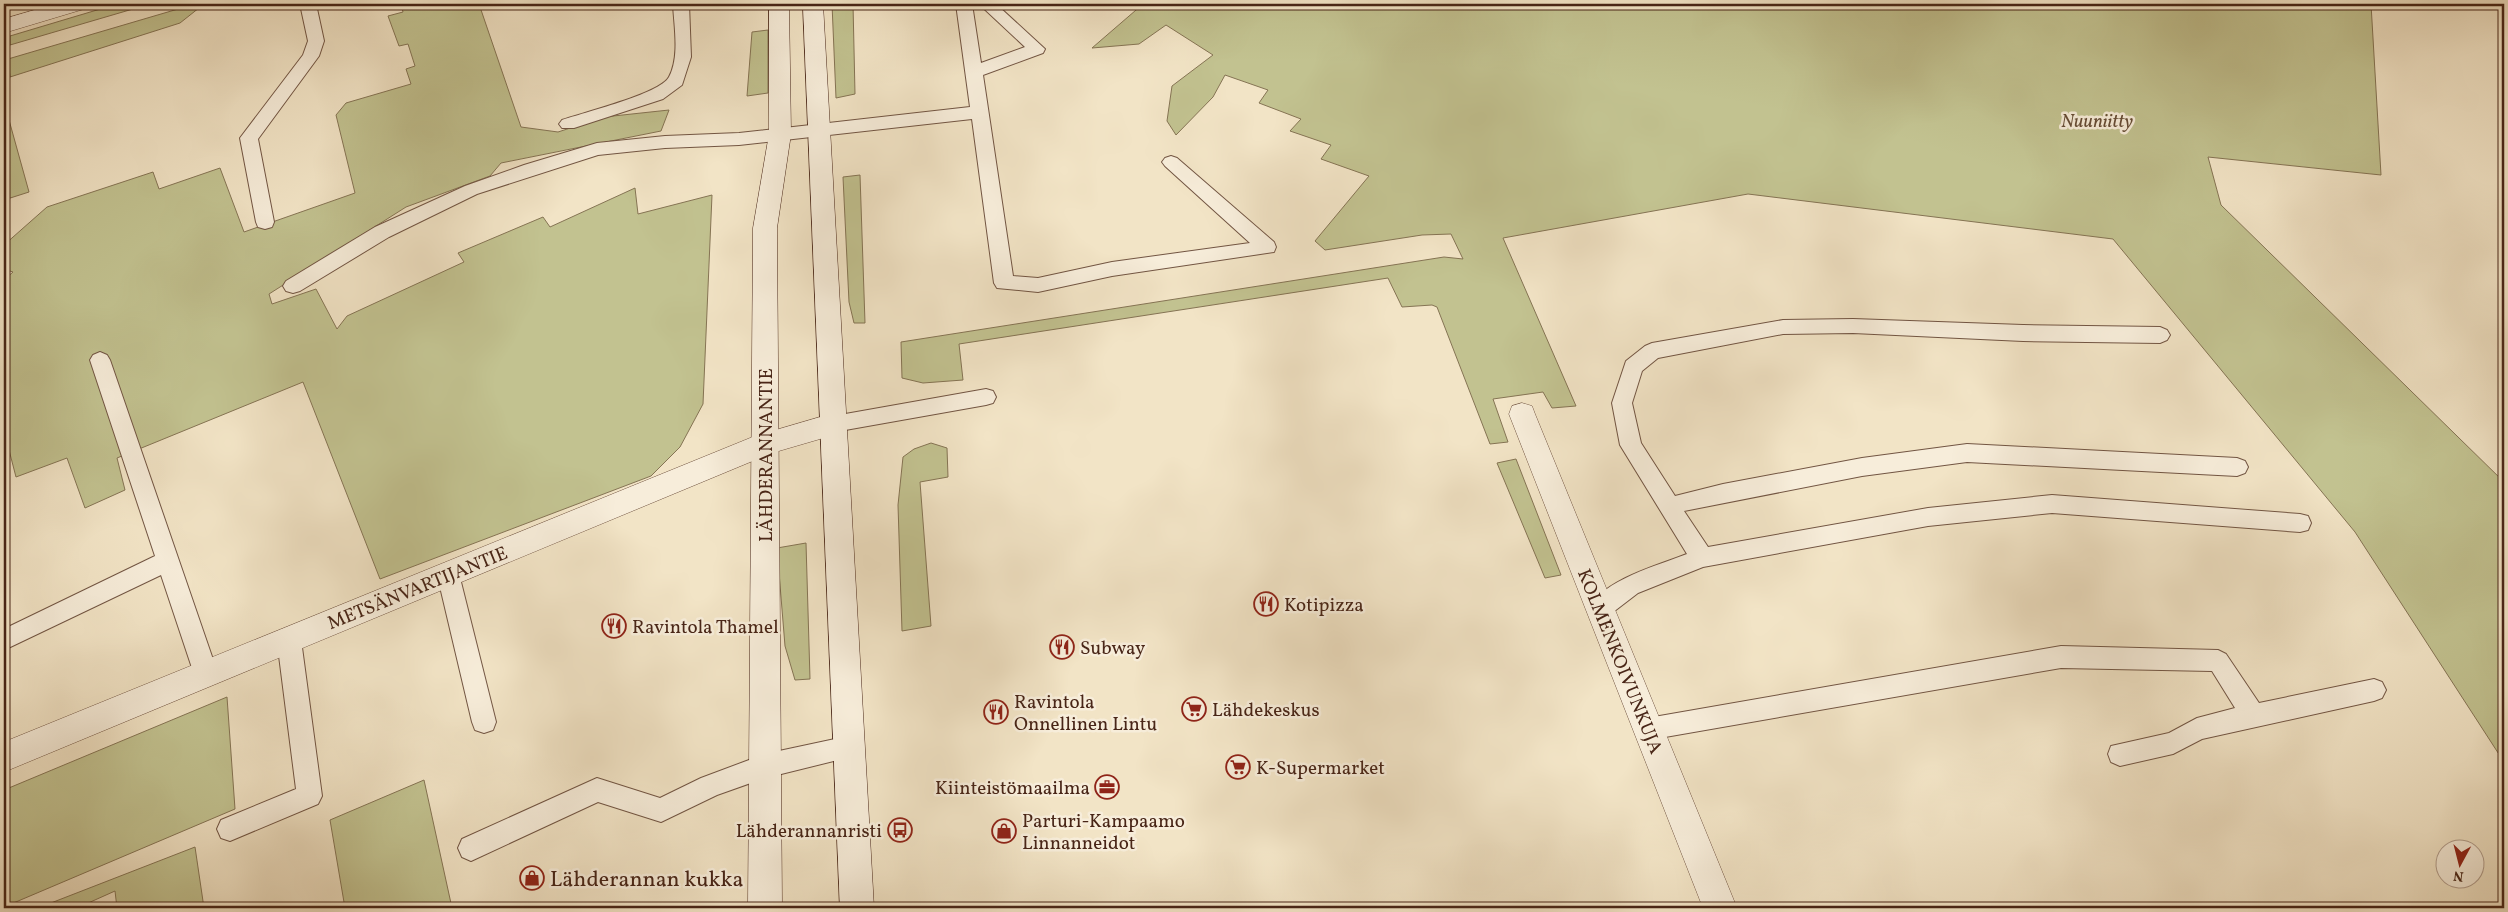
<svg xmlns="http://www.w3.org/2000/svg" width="2508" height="912" viewBox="0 0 2508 912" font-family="Vollkorn,serif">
<rect width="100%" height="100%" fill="#f2e4c6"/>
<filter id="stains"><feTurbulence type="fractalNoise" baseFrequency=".004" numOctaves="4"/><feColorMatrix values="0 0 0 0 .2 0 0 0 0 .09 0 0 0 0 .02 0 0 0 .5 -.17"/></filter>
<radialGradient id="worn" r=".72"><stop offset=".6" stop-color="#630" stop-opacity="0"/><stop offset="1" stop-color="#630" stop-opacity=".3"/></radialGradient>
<path fill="#c2c290" stroke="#857454" d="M 117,4 L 150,4 L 10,45 L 10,36 Z
M 195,4 L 204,4 L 180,23 L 10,77 L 8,59 Z
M 401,4 L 479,4 L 521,127 L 558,132 L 604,117 L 669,110 L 661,131 L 501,163 L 490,176 L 406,207 L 269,294 L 272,304 L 316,289 L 337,329 L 347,316 L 464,262 L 458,253 L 543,217 L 550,227 L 635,188 L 638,214 L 712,195 L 703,404 L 680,447 L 651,476 L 380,579 L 303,382 L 117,458 L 125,490 L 85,508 L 67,458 L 16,477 L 9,450 L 4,452 L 4,280 L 13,272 L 4,269 L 4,265 L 10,259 L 4,257 L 4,245 L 47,207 L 153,172 L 159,189 L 220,168 L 244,232 L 355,193 L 336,115 L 346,103 L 411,84 L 406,69 L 415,66 L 408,44 L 399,46 L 388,16 L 403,12 Z
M 832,4 L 853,4 L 855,94 L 836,98 Z
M 1143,4 L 2371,4 L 2381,175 L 2208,157 L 2221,205 L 2504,482 L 2504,762 L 2355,532 L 2113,239 L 1748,194 L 1503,238 L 1576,406 L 1552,408 L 1543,392 L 1493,399 L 1508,442 L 1490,444 L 1437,307 L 1432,305 L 1402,307 L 1388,278 L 959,344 L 963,380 L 923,383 L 902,378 L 901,342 L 1444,257 L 1463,259 L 1451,234 L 1422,235 L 1325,250 L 1315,241 L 1369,176 L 1321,159 L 1331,145 L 1290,131 L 1301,119 L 1259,103 L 1268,90 L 1225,75 L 1213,97 L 1176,135 L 1167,121 L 1172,86 L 1213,55 L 1166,25 L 1139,44 L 1092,48 Z
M 768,30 L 768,93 L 747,96 L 752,32 Z
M 4,102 L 29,192 L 4,200 Z
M 860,175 L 865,323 L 854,323 L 849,302 L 843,177 Z
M 931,443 L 947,448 L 948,477 L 920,482 L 931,626 L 902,631 L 898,505 L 903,457 L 914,449 Z
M 1516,459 L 1561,575 L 1545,578 L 1497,463 Z
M 806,543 L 810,679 L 795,680 L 785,646 L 777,548 Z
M 227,697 L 235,809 L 4,907 L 4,790 Z
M 424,780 L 452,908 L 345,908 L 330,820 Z
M 195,847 L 204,908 L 117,908 L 115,891 L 77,908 L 38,908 Z"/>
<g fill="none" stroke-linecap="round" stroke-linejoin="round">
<g stroke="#725543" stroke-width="2">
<path id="service" d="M 300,4 L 316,4 L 324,41 L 319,56 L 258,139 L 274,222 L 272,227 L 265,229 L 258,227 L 256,222 L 240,138 L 303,55 L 308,41 Z
M 673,4 L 689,4 L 691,57 L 682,85 L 663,99 L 574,128 L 562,128 L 559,124 L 562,120 C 582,113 660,94 669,77 C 680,56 674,26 673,4 Z
M 956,4 L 972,4 L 981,63 L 1025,47 L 979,4 L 996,4 L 1045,49 L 1043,53 L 983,75 L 1013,276 L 1038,278 L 1112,262 L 1250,243 L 1165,166 L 1162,162 L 1165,158 L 1171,156 L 1177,158 L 1274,242 L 1276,247 L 1274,252 L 1112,276 L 1038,292 L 997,288 L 994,283 L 972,119 L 739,145 L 665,148 L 598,155 L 477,194 L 389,237 L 300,291 L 293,293 L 286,291 L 283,286 L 286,281 L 375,227 L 465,186 L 524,165 L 597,143 L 665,136 L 739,133 L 970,107 Z
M 1853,319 L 2023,325 L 2160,327 L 2167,330 L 2170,335 L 2167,340 L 2160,343 L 2023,341 L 1853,333 L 1783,334 L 1658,358 L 1642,371 L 1632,403 L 1641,443 L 1675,496 L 1723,484 L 1862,458 L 1967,444 L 2237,458 L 2245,461 L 2248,467 L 2245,473 L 2237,476 L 1967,462 L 1862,476 L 1684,511 L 1708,547 L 1928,508 L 2052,495 L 2300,514 L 2308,516 L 2311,523 L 2308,530 L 2300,532 L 2052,513 L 1928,526 L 1703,567 L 1638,593 L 1608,616 L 1600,619 L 1592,616 L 1589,609 C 1602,580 1659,565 1687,554 L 1620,445 L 1612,403 L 1626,361 L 1645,346 L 1652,343 L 1783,320 Z
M 100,352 L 107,355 L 110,360 L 218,674 L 214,682 L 206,685 L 198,682 L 194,674 L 161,575 L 4,650 L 4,629 L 155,556 L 90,360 L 93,355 Z
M 986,389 L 993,391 L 996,397 L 993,403 L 986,405 L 834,432 L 827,430 L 824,424 L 827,418 L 834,416 Z
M 448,564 L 456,567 L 459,574 L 496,722 L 493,730 L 484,733 L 475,730 L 472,722 L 437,574 L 440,567 Z
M 289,630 L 297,633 L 301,640 L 322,796 L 318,804 L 230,841 L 221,838 L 217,829 L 221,820 L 296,789 L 277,640 L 281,633 Z
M 2061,646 L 2218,650 L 2226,654 L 2259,703 L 2374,679 L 2382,682 L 2386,690 L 2382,698 L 2374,701 L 2202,739 L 2173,754 L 2120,766 L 2111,762 L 2108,754 L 2111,746 L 2169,733 L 2197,718 L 2235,708 L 2212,671 L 2061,668 L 1648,740 L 1639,737 L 1636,729 L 1639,721 L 1648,718 Z
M 849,736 L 858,739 L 861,747 L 858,755 L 765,778 L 717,795 L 661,822 L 598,802 L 471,861 L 462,857 L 458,848 L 462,839 L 597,778 L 660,798 L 701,778 L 765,754 Z"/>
</g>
<g stroke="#725543" stroke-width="1">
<path id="minor" d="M 1522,403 L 1532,406 L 1535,414 L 1737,908 L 1703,908 L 1509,414 L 1512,406 Z
M 834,413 L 844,416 L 848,424 L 844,432 L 772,453 L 4,772 L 4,742 L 755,436 Z"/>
</g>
<g stroke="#725543" stroke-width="1">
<path id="tertiary" d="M 55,4 L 87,4 L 84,9 L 4,33 L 4,19 Z"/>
</g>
<g stroke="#482517" stroke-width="1">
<path id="secondary" d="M 769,4 L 789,4 L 791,134 L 777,228 L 782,908 L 748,908 L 753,228 L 769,134 Z
M 803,4 L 823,4 L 874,908 L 840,908 Z"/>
</g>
<use href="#service" fill="#f7edda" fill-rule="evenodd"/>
<use href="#minor" fill="#f7edda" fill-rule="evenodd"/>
<use href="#tertiary" fill="#f7edda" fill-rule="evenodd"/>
<use href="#secondary" fill="#f7edda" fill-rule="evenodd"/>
</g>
<defs>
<g id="restaurant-ring" transform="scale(1.25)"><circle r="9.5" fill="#f7edda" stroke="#8f2418" stroke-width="1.5"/><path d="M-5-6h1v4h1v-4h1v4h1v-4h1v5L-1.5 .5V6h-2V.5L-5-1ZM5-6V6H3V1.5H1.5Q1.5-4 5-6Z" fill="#8f2418"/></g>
<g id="supermarket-ring" transform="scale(1.25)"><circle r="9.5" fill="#f7edda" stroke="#8f2418" stroke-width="1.5"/><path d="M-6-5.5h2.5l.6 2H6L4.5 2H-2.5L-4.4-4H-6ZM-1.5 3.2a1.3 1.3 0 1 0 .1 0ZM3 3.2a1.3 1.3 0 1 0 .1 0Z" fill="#8f2418"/></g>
<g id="office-ring" transform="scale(1.25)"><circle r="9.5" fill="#f7edda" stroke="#8f2418" stroke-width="1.5"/><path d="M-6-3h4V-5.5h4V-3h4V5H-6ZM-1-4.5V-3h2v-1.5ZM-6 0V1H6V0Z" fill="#8f2418"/></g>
<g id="bus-ring" transform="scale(1.25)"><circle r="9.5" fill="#f7edda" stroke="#8f2418" stroke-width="1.5"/><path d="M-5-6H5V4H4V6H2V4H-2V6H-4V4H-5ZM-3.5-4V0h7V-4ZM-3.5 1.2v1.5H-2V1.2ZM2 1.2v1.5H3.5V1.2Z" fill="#8f2418"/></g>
<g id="shop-ring" transform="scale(1.25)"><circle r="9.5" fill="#f7edda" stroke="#8f2418" stroke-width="1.5"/><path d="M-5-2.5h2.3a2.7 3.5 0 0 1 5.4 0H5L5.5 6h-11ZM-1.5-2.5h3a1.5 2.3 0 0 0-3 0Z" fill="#8f2418"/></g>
</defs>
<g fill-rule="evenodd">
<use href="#restaurant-ring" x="1266" y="604"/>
<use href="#restaurant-ring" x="614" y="626"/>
<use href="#restaurant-ring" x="1062" y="647"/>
<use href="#supermarket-ring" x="1194" y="709"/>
<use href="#restaurant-ring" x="996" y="712"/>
<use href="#supermarket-ring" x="1238" y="767"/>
<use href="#office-ring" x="1107" y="787"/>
<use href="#bus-ring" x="900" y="830"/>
<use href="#shop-ring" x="1004" y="831"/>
<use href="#shop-ring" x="532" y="878"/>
</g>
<g text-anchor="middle" stroke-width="5" stroke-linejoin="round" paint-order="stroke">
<g font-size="19" font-style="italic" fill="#664c35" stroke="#f7edda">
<text x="2097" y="127">Nuuniitty</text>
</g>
<g font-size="19" fill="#482517" stroke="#f7edda">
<text transform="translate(765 455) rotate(-90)" y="7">LÄHDERANNANTIE</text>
<text transform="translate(417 587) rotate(-22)" y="7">METSÄNVARTIJANTIE</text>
<text transform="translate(1621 661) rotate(68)" y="7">KOLMENKOIVUNKUJA</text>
</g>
<g font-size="19" fill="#482517" stroke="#f7edda" text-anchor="start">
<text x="1284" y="611">Kotipizza</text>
<text x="632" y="633">Ravintola Thamel</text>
<text x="1080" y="654">Subway</text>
<text x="1014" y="708">Ravintola<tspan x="1014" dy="22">Onnellinen Lintu</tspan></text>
<text x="1212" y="716">Lähdekeskus</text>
<text x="1256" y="774">K-Supermarket</text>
<text x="1090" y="794" text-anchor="end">Kiinteistömaailma</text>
<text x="1022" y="827">Parturi-Kampaamo<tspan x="1022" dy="22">Linnanneidot</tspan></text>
<text x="882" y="837" text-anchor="end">Lähderannanristi</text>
</g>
<g font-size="22" fill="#482517" stroke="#f7edda" text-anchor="start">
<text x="550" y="886">Lähderannan kukka</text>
</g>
</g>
<rect width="2508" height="912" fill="none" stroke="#f2e4c6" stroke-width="20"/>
<rect x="5" y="5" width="2498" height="902" fill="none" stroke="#482517" stroke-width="2.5"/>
<rect x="10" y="10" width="2488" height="892" fill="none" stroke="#482517"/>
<g transform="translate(2460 864) rotate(187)"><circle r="24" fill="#f7edda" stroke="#b19d8c"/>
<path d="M0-4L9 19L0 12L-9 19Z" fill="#8f2418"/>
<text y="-8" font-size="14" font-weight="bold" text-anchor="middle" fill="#482517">N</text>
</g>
<rect width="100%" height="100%" filter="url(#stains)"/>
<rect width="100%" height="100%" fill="url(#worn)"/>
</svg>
